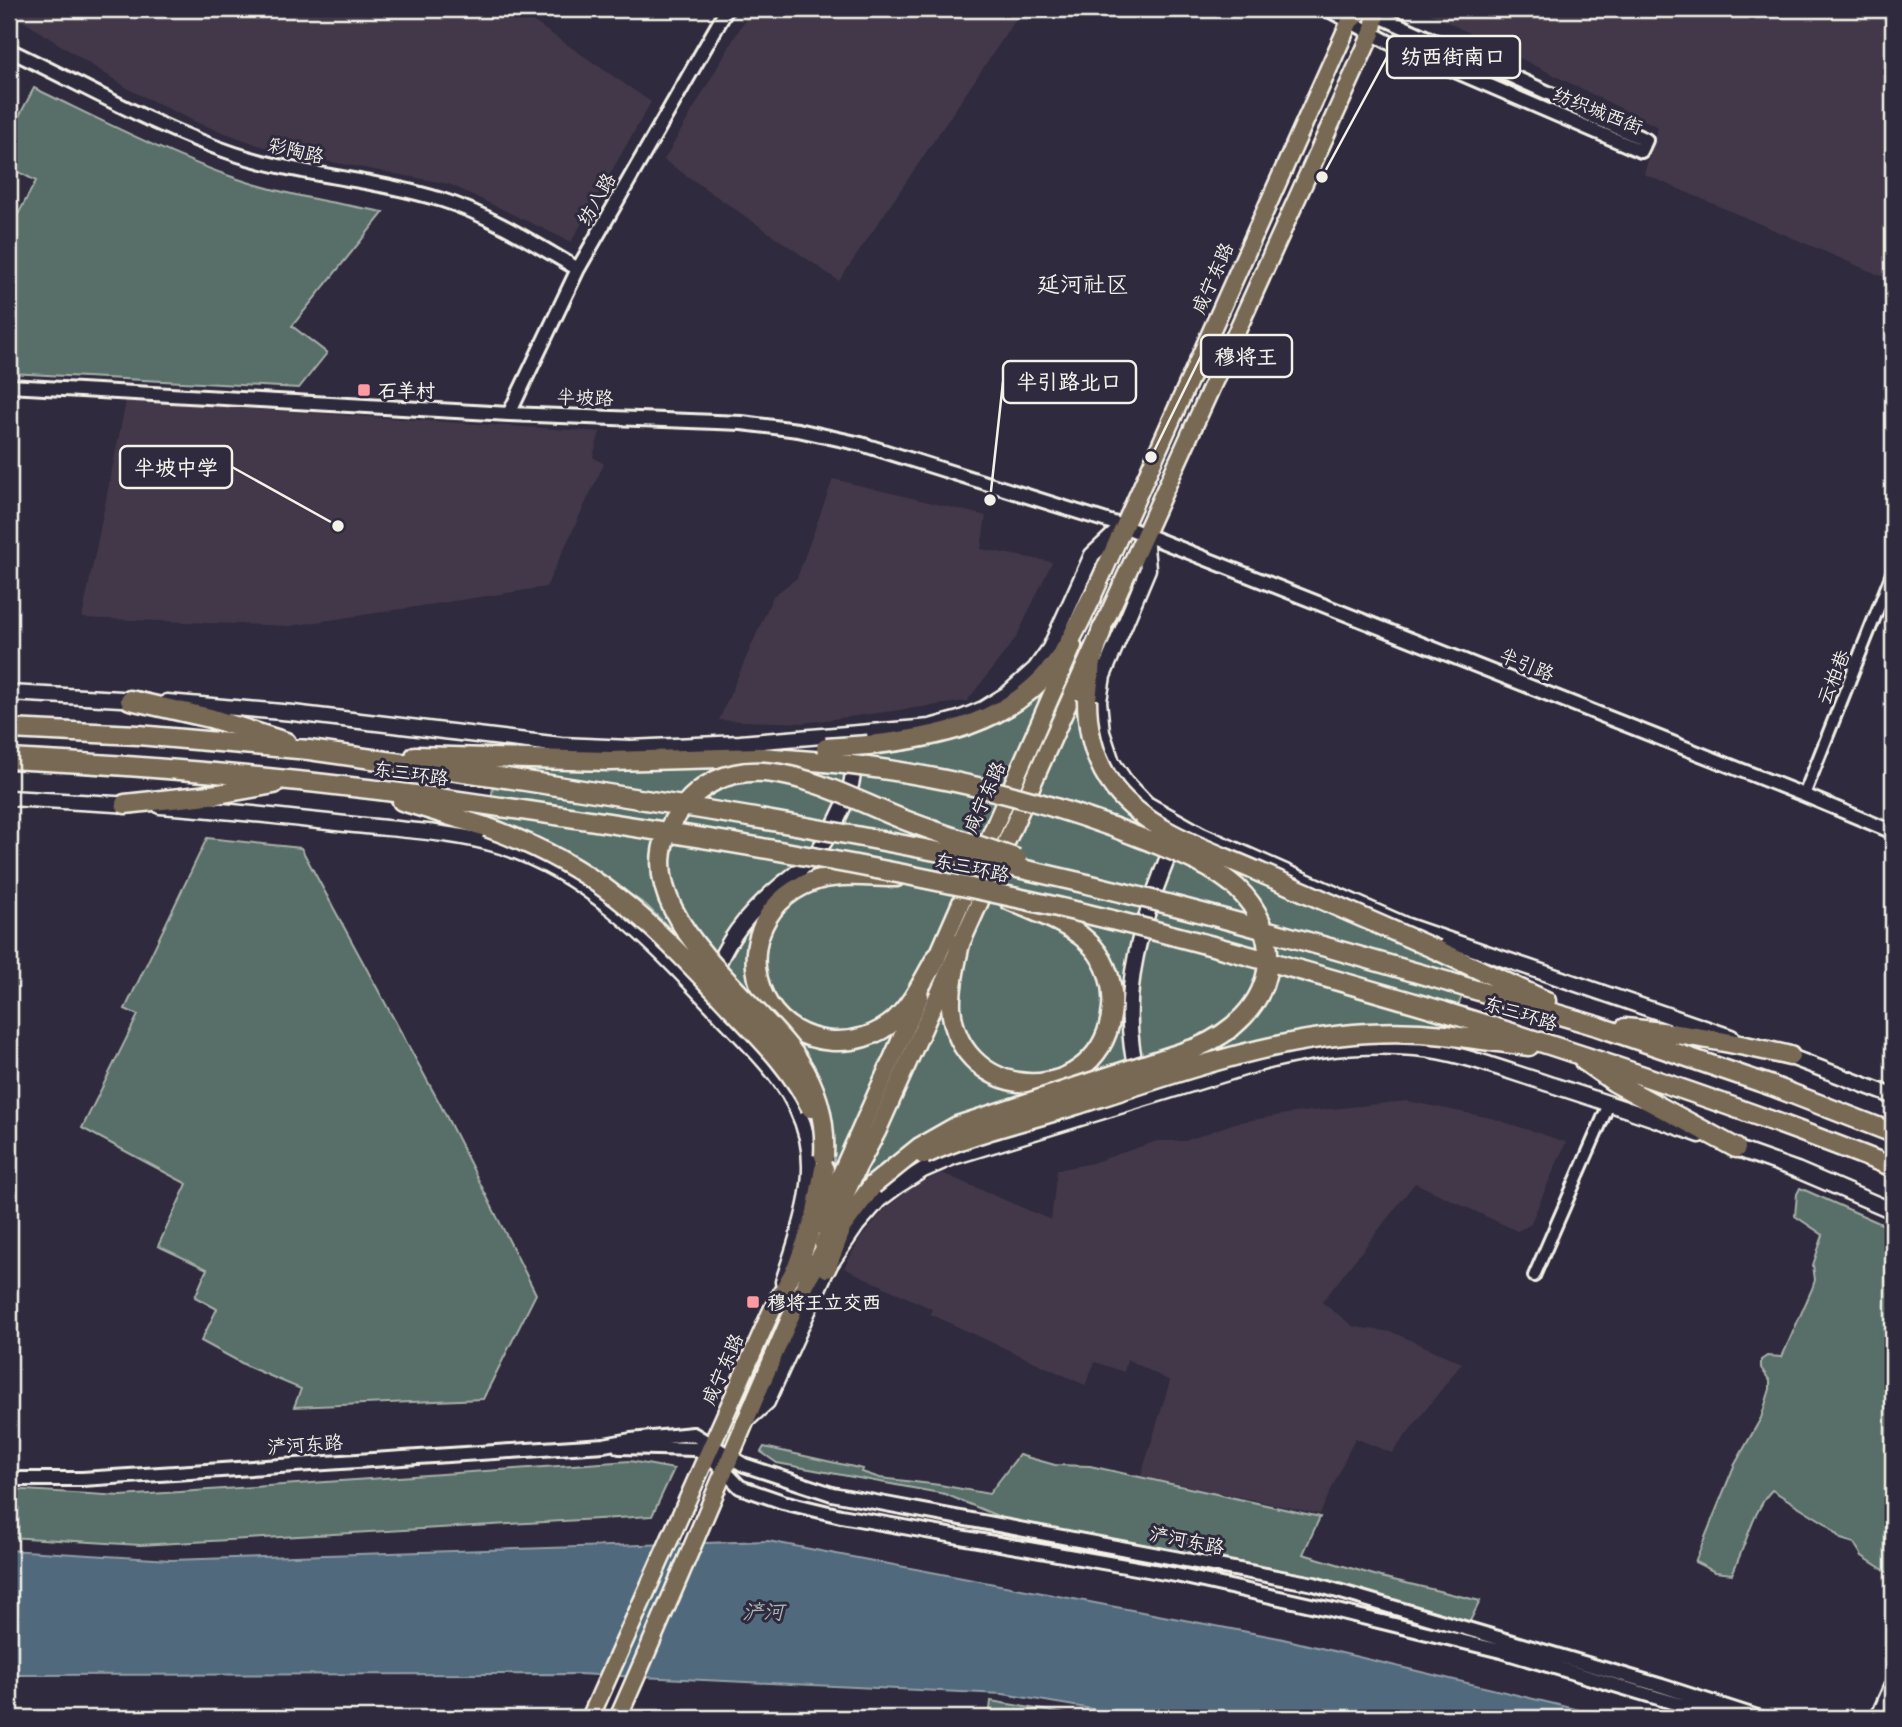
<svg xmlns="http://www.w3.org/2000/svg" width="1902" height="1727" viewBox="0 0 1902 1727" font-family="'Gochi Hand','LXGW WenKai TC',sans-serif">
<rect width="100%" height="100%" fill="#2f2a3d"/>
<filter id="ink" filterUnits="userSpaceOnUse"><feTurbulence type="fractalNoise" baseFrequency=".0143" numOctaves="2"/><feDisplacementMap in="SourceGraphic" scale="14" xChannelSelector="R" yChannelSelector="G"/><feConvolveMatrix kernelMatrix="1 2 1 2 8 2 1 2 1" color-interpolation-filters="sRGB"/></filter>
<g filter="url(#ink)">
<path fill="#433949" d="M 9,9 L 515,9 L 651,102 L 571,242 L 449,184 L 316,159 L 261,146 L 198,123 L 132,91 L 9,12 Z
M 751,9 L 1023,9 L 839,281 L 664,160 Z
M 1421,9 L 1893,9 L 1893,281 L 1644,174 L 1658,127 Z
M 126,401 L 600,432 L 593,457 L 604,464 L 546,587 L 290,626 L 82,618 Z
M 833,479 L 986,516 L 981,549 L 1052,562 L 1016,638 L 967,701 L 803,723 L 719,720 L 773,596 L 797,578 Z
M 1407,1101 L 1491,1118 L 1566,1142 L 1530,1225 L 1517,1231 L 1415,1183 L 1322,1302 L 1354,1327 L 1392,1332 L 1462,1363 L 1392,1453 L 1355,1438 L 1320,1514 L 1141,1476 L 1170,1381 L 1127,1359 L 1124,1372 L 1095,1362 L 1085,1385 L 930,1314 L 932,1309 L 844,1268 L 860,1239 L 883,1211 L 913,1186 L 942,1173 L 1051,1220 L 1057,1170 L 1092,1163 L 1157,1141 L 1185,1141 L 1235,1123 L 1293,1113 Z"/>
<path fill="#586e68" stroke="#a6b0a8" stroke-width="2" d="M 34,88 C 101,120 168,155 238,179 C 285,195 335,203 384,212 L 292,326 L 327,353 L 299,388 L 9,373 L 9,231 L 36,181 L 9,167 L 9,135 Z
M 1048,682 L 1082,695 L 1105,782 L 1472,971 L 1449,1029 L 1374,1025 L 1306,1032 L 915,1140 L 884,1162 L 858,1187 L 834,1174 L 834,1140 L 830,1116 L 745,1002 L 646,905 L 573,856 L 489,815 L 496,765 L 829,753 L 911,744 Z
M 207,838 L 301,848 L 440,1104 L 536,1294 L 483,1399 L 294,1407 L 301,1389 L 249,1367 L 201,1341 L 217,1309 L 195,1297 L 207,1269 L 158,1246 L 187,1184 L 82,1128 L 138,1015 L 125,1009 Z
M 1800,1188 L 1893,1229 L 1893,1576 L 1862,1556 L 1854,1543 L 1841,1539 L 1825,1523 L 1772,1490 C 1754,1508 1744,1550 1732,1574 L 1715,1572 L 1695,1562 L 1734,1466 L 1761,1418 L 1770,1389 L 1770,1381 L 1761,1368 L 1761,1360 L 1767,1356 L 1782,1357 L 1812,1289 L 1815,1280 L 1813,1265 L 1823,1235 L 1795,1216 L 1797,1194 Z
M 764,1447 L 863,1469 L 862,1472 L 880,1478 L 940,1485 L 989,1494 L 1019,1455 L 1055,1465 L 1090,1466 L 1320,1517 L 1303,1554 L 1381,1577 L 1480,1601 L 1469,1623 L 1414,1605 L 1323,1583 L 1162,1548 L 1005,1519 L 945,1494 L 777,1463 L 761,1452 Z
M 630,1461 L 674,1469 L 652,1516 L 140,1545 L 9,1537 L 9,1489 L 121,1496 Z
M 991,1701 L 1088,1718 L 989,1718 Z"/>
<path fill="#51697c" stroke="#929fa7" stroke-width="2" d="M 768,1541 L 1279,1638 L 1613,1718 L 1145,1718 L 1003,1694 L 578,1674 L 9,1675 L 9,1550 L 171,1560 Z"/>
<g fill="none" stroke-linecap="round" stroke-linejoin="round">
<g stroke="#f4f1e8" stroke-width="16">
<path id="minor" d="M 1804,795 L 1893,571
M 1534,1276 L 1609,1104"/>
</g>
<g stroke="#f4f1e8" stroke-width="18">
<path id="tertiary" d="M 1327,9 L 1390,43 L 1641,151 L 1646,140 L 1585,113 L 1553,95 L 1375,14 L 1369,9
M 9,50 C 83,85 157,128 235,154 C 302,176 374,179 442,200 C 490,215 535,244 578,269
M 9,386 L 509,414 L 742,423 L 798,430 L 861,444 L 1123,526 L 1804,795 L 1893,832
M 509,414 L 578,269 L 727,9
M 619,1447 L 695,1449 L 713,1459 L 740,1487 L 783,1502 L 841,1516 L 1176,1575 L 1329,1609 L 1501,1651 L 1725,1718
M 9,1479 L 82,1479 L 604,1445 L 631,1440 L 693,1434 L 744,1465 L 832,1494 L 1314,1584 L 1662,1686 L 1761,1718
M 1877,1718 L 1893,1682
M 1890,1718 L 1893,1712"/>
</g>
<g stroke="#f4f1e8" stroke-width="19">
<path id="secondary" d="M 1145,535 L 1148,569 L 1103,676 L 1099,701 L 1102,732 L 1112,762 L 1125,781 L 1147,804 L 1202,835 L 1405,925 L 1731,1037
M 9,693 L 140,700
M 167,702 L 293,713 L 561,745 L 630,748 L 740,743 L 930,727 L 959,719 L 983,709 L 1007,694 L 1035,669 L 1050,648 L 1092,555 L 1122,527
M 9,798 L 133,805
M 160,806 C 225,810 290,818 355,825 C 403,830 455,832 501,846 C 593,875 657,948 721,1015 C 756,1052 795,1086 807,1138 C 818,1187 797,1237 783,1282
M 714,975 C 726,939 752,909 781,885 C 791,877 801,870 810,860 C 828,841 850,800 853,774 C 855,761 853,748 853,736
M 1780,1053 L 1893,1096
M 1138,1077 C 1115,994 1143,916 1175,840
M 1729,1146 L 1797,1170 L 1893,1211
M 745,1422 L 767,1402 L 827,1269 L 857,1225 L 879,1200 L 899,1185 L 923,1170 L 953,1157 L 1257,1064 C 1308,1050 1361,1043 1415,1048 C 1459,1052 1501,1069 1543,1082 C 1595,1099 1648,1116 1700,1135"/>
</g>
<g stroke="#f4f1e8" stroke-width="21">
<path id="primary" d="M 1087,609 L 1350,21 L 1364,9
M 932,969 L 1073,646
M 818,1225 L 920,996
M 823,1244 L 858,1167 L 877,1132 L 1081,675 L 1372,33 L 1377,9
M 827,1269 L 841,1233
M 590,1718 L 772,1310 L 803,1254
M 618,1718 C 685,1568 746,1415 814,1264"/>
</g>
<g stroke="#f4f1e8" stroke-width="23">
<path id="trunk" d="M 1087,699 L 1091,665 L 1102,629
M 130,700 L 210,718 L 286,742
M 9,729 L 138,735 L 309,750 L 506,778
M 868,745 C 936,738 1007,724 1052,668 C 1069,647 1080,620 1092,597
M 415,756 L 610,761 L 761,757 L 825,762
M 9,759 C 174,767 337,782 501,807
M 402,801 L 486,827
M 125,804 L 218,794 L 274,784
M 896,877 C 869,877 836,872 811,882 C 760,901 740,959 769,1005 C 796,1048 859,1052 895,1020 C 913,1003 924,979 936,958
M 960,943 C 956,964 950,985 951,1007 C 959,1108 1105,1109 1112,1007 C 1114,986 1107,963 1093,947 C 1073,924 1037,913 1009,900
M 1437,950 L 1546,1001
M 1452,983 L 1597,1026 L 1772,1086 L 1893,1133
M 1442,1011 C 1594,1058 1745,1108 1893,1167
M 1625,1028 C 1681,1033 1736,1043 1790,1056
M 1445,1035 L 1529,1046
M 1584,1061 L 1614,1082 L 1736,1148
M 798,1264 L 815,1218 L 824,1169
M 809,1276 L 825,1249 L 873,1185"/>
</g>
<use href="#minor" stroke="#2f2a3d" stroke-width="10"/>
<use href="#tertiary" stroke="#2f2a3d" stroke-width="12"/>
<use href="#secondary" stroke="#2f2a3d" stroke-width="14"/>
<use href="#primary" stroke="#786954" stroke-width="16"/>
<use href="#trunk" stroke="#786954" stroke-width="18"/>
<g stroke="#f4f1e8" stroke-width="23" stroke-linecap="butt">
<path id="trunk-bridge" d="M 1087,699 C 1087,731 1095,763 1115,789 C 1150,833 1212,851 1261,873 C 1320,899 1379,925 1437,950
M 826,748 L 868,745
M 825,762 C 936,773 1045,799 1149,841 C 1179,853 1213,866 1237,888 C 1258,908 1270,935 1268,964 C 1264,1005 1232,1033 1196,1048 L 957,1126 L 920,1147 L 873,1185
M 506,778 C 679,805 851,832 1022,869 C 1167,901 1310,942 1452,983
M 501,807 C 695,835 888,867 1079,912 C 1201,941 1322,976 1442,1011
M 486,827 C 594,865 648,919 724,1000 C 756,1034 790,1065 811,1108
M 924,1155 C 972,1132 1026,1121 1076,1105 C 1196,1067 1317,1020 1445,1035
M 824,1156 C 826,1122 818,1090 799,1061 C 753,992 606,901 683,807 C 742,734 835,793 902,819 C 940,834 979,845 1017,859"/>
</g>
<use href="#trunk-bridge" stroke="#786954" stroke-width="18"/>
</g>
</g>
<g fill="#ff9aa2" stroke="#2f2a3d" stroke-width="2.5">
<rect x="357" y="383" width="14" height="14" rx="3.5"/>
<rect x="746" y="1295" width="14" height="14" rx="3.5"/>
</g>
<g text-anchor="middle" stroke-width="6" stroke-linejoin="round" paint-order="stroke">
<g font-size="19" fill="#f4f1e8" stroke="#2f2a3d">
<text transform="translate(1598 110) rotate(22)" y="7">纺织城西街</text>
<text transform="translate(296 150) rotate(13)" y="7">彩陶路</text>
<text transform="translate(596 199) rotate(-60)" y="7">纺八路</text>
<text transform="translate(1212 278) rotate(-66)" y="7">咸宁东路</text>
<text transform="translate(585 397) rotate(2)" y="7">半坡路</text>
<text transform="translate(1527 664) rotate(22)" y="7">半引路</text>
<text transform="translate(1833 677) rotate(-68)" y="7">云柏巷</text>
<text transform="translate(411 773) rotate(8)" y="7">东三环路</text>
<text transform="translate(984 797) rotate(-66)" y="7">咸宁东路</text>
<text transform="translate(972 867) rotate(12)" y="7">东三环路</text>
<text transform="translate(1521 1013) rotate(17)" y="7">东三环路</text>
<text transform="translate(722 1369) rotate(-66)" y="7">咸宁东路</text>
<text transform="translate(305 1444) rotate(-4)" y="7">浐河东路</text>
<text transform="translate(1187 1540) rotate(11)" y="7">浐河东路</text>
</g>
<g font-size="19" font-weight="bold" fill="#f4f1e8" stroke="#2f2a3d" text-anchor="start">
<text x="378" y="397">石羊村</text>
<text x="767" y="1309">穆将王立交西</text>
</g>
<g font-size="21" font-style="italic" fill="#abb4b7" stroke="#2f2a3d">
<text x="763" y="1619">浐河</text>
</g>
<g font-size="23" fill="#f4f1e8" stroke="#2f2a3d">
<text x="1083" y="292">延河社区</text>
</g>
</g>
<path fill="none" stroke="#f4f1e8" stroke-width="2.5" d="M1322 177L1387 57M1151 457L1201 356M990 500L1003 382M338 526L232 467"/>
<g fill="#f4f1e8" stroke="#2f2a3d" stroke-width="2.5">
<circle cx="1322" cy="177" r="7"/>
<circle cx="1151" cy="457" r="7"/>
<circle cx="990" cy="500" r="7"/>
<circle cx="338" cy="526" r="7"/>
</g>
<g fill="#2f2a3d" stroke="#f4f1e8" stroke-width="2.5">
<rect x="1387" y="36" width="133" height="42" rx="7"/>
<rect x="1201" y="335" width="91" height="42" rx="7"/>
<rect x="1003" y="361" width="133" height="42" rx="7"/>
<rect x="120" y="446" width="112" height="42" rx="7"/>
</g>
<g font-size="21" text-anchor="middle" font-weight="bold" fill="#f4f1e8">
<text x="1453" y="64">纺西街南口</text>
<text x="1246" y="364">穆将王</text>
<text x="1069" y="389">半引路北口</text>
<text x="176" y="475">半坡中学</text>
</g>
<rect width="1902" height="1727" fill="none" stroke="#2f2a3d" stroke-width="35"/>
<rect x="18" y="18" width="1867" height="1692" fill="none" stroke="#f4f1e8" stroke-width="2.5" filter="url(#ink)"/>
</svg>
